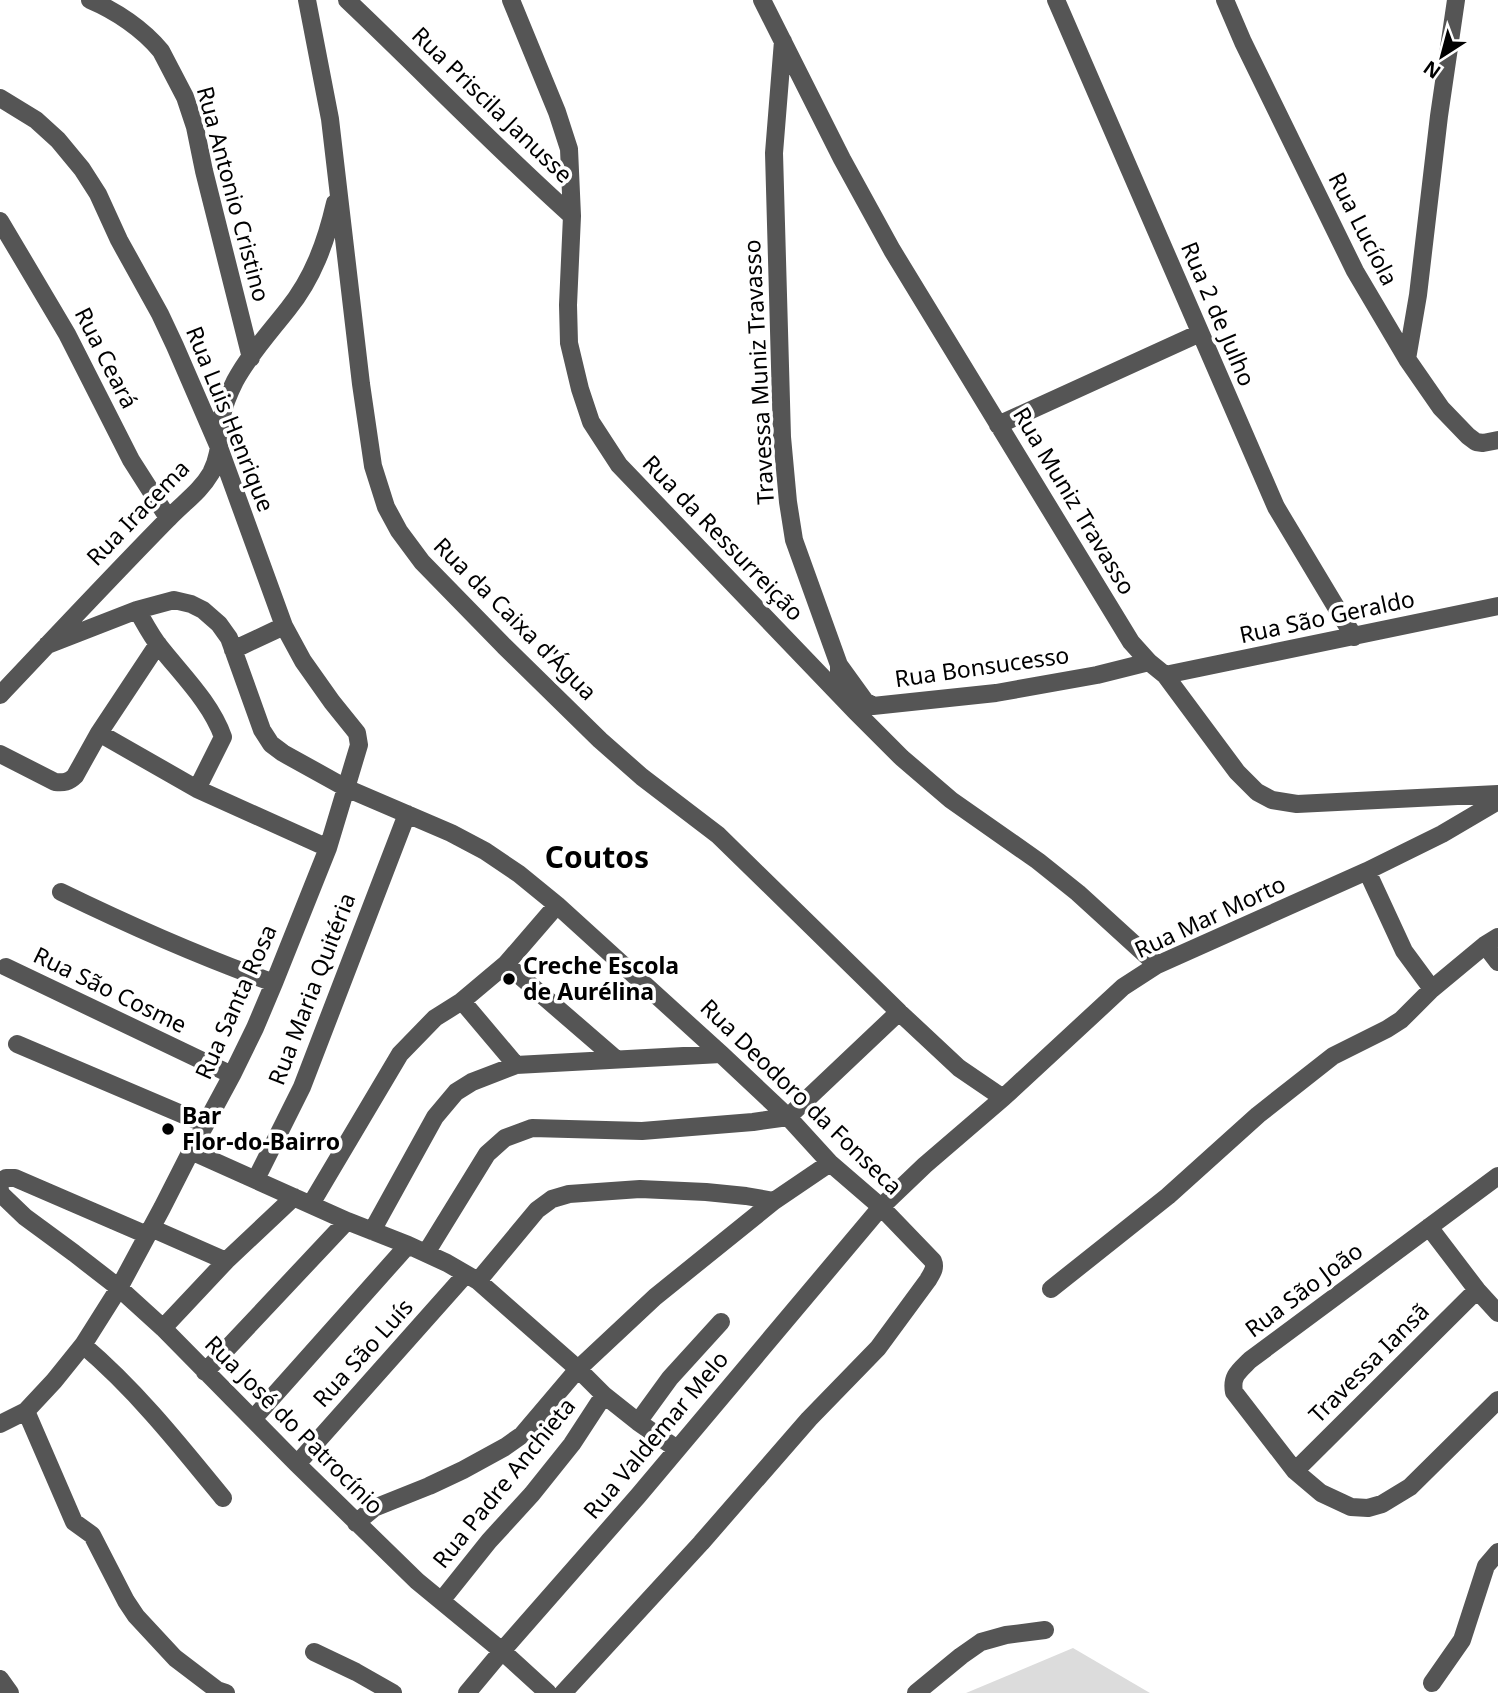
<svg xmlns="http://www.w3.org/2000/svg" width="1498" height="1693" viewBox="0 0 1498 1693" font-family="'Noto Sans',sans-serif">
<rect width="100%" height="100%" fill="#fff"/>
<path fill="#dcdcdc" d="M 1073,1648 L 1150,1693 L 966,1693 Z"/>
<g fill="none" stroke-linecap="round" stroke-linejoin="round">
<path stroke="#555" stroke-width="18" d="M 90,0 C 116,11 143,29 161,51 L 185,97 L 195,127 L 204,171 L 251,358
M 307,0 L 330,119 L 361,384 L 373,466 L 386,507 L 399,531 L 422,562 L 504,646 L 600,740 L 642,777 L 718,835 L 899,1012 L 959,1068 L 1003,1098
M 347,0 C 423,72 495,147 572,216
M 511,0 L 557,112 L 569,149 L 572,216 L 568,305 L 569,343 L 580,389 L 591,422 L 619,465 L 856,712 L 902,758 L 951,800 L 1038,861 L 1078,893 L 1157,965
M 762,0 L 842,159 L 892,250 L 1131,642 L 1149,662 L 1165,675 L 1237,772 L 1257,792 L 1272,800 L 1297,804 L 1498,794
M 1056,0 L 1276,507 L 1354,637
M 1225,0 L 1243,42 L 1355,271 L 1407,359 L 1441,408 L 1468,436 L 1476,442 L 1483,443 L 1498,440
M 783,41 L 774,153 L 782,437 L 788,502 L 794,540 L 839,665 L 839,694
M 0,98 L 36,120 L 58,140 L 82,169 L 98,194 L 119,240 L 160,314 L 175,346 L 220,450 L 284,626 L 303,661 L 332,702 L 357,733 L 359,745 L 328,848 L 274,983 L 255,1028 L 232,1075 L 191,1151 L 162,1208 L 119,1288 L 83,1345 L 54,1381 L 26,1411 L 0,1424
M 0,221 L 67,334 L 131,460 L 168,518
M 1407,359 L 1418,295 L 1439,116 L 1456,0
M 998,425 L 1200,333
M 137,610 C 144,622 151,636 160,647 C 182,675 211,703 223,737 L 197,789
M 47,645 L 137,610 L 174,600 L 191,604 L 203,610 L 219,624 L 229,638 L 262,730 L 271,744 L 283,753 L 346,788 L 451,833 L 485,851 L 519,874 L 557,905 L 721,1054 L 788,1117 L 830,1163 L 881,1207 L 933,1261 C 936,1268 932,1273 928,1280 L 878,1348 L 809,1419 L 701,1543 L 563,1693
M 233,650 L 284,626
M 839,665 L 865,701 L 873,706 L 996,693 L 1097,675 L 1149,662
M 1165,675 L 1498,606
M 0,695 C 56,636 111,577 168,519 C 183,503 200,492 211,473 C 221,454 219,436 222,416 C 224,405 230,391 235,381 C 249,355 270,332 288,309 C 313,278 326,242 335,203
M 99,733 L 197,789 L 328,848
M 0,754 L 55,782 C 64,783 69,782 75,776 L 99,733 L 158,644
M 1367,871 L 1404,951 L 1432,989
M 61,892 C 131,926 201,957 274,983
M 1485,945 L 1498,962
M 506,964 L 616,1059
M 6,967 L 232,1075
M 462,1001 L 516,1065
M 17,1044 L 205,1124
M 191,1151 L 347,1221 L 408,1245 L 447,1263 L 478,1281 L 578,1369 L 604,1395 L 638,1422 L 677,1449
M 1498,1176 L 1250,1360 C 1239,1371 1231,1376 1234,1392 L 1295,1471 L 1321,1493 L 1351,1507 L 1368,1508 L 1382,1504 L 1410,1487 L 1498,1400
M 256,1179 L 302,1087 L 407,814
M 0,1183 L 6,1178 L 15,1178 L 147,1235
M 0,1191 L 2,1195 L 25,1217 L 74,1253 L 119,1288 L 163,1328 L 297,1464 L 417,1581 L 502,1651 L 548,1693
M 311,1204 L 400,1054 L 435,1018 L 462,1001 L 506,964 L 557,905
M 1429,1227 L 1477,1290 L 1498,1313
M 151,1228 L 226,1261
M 372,1231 L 435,1117 L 456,1092 L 472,1082 L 516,1065 L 721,1054
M 426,1253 L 487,1154 L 505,1138 L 532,1128 L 642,1131 L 753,1122 L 788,1117 L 899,1012
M 478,1281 L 537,1210 L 552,1199 L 569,1194 L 640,1189 L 706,1192 L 746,1196 L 774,1201
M 1051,1289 L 1168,1196 L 1258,1115 L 1333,1056 L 1387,1029 L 1401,1020 L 1432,989 L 1485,945 L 1498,937
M 163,1328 L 226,1261 L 294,1197
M 83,1345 C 136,1390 179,1444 223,1498
M 205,1372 L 347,1221
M 26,1411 L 74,1522 L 92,1535 L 126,1601 L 136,1616 L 175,1658 L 217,1690 L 226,1693
M 253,1419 L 408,1245
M 638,1422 L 670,1378 L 721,1322
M 297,1464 L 466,1274
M 1295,1471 L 1477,1290
M 356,1523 L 374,1508 L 429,1486 L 463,1470 L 505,1447 L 522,1435 L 578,1369 L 655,1297 L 774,1201 L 830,1163
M 441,1601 L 489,1541 L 532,1494 L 572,1444 L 604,1395
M 314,1652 L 356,1672 L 393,1693
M 0,1679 L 10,1693
M 1432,1683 L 1462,1640 L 1486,1566 L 1498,1552
M 467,1693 L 502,1651 L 638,1496 L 881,1207 L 925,1165 L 1003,1098 L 1123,987 L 1157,965 L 1367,871 L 1442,834 L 1498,801
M 916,1693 L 961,1656 L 981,1642 L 1006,1635 L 1045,1630"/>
</g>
<g fill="#000" stroke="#fff" stroke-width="2.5">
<circle cx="509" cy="979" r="7"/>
<circle cx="168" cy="1129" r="7"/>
</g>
<g text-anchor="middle" stroke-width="7" stroke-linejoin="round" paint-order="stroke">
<g font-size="23" fill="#000" stroke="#fff">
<text transform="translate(492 105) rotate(44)" y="8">Rua Priscila Janusse</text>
<text transform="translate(233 194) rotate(75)" y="8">Rua Antonio Cristino</text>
<text transform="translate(1363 229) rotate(63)" y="8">Rua Lucíola</text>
<text transform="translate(1218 314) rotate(67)" y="8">Rua 2 de Julho</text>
<text transform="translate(106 358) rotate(63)" y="8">Rua Ceará</text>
<text transform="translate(759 372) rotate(-93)" y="8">Travessa Muniz Travasso</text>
<text transform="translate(230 419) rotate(68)" y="8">Rua Luis Henrique</text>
<text transform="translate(1074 501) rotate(59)" y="8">Rua Muniz Travasso</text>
<text transform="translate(138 513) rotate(-46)" y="8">Rua Iracema</text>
<text transform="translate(723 538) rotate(46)" y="8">Rua da Ressurreição</text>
<text transform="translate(1327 617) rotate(-12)" y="8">Rua São Geraldo</text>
<text transform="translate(515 619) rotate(45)" y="8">Rua da Caixa d'Água</text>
<text transform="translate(982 667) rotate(-8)" y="8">Rua Bonsucesso</text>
<text transform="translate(1210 917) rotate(-25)" y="8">Rua Mar Morto</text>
<text transform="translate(312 989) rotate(-69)" y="8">Rua Maria Quitéria</text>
<text transform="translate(110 990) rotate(26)" y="8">Rua São Cosme</text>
<text transform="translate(236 1002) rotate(-66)" y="8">Rua Santa Rosa</text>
<text transform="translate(801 1097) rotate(44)" y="8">Rua Deodoro da Fonseca</text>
<text transform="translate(1304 1290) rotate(-37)" y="8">Rua São João</text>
<text transform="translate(363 1353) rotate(-48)" y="8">Rua São Luís</text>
<text transform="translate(1369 1363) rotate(-45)" y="8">Travessa Iansã</text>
<text transform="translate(294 1425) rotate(45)" y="8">Rua José do Patrocínio</text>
<text transform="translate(656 1435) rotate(-50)" y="8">Rua Valdemar Melo</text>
<text transform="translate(504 1483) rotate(-51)" y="8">Rua Padre Anchieta</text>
</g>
<g font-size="23" font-weight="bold" fill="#000" stroke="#fff" text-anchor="start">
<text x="523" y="974">Creche Escola<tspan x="523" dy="26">de Aurélina</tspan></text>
<text x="182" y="1124">Bar<tspan x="182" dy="26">Flor-do-Bairro</tspan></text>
</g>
<g font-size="30" font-weight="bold" fill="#000" stroke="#fff">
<text x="597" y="868">Coutos</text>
</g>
</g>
<g transform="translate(1442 56) rotate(216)" stroke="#ffffff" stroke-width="5" paint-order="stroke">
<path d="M0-5L12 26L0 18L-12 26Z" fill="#000000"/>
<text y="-10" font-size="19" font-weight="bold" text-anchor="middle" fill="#000000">N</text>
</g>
</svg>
